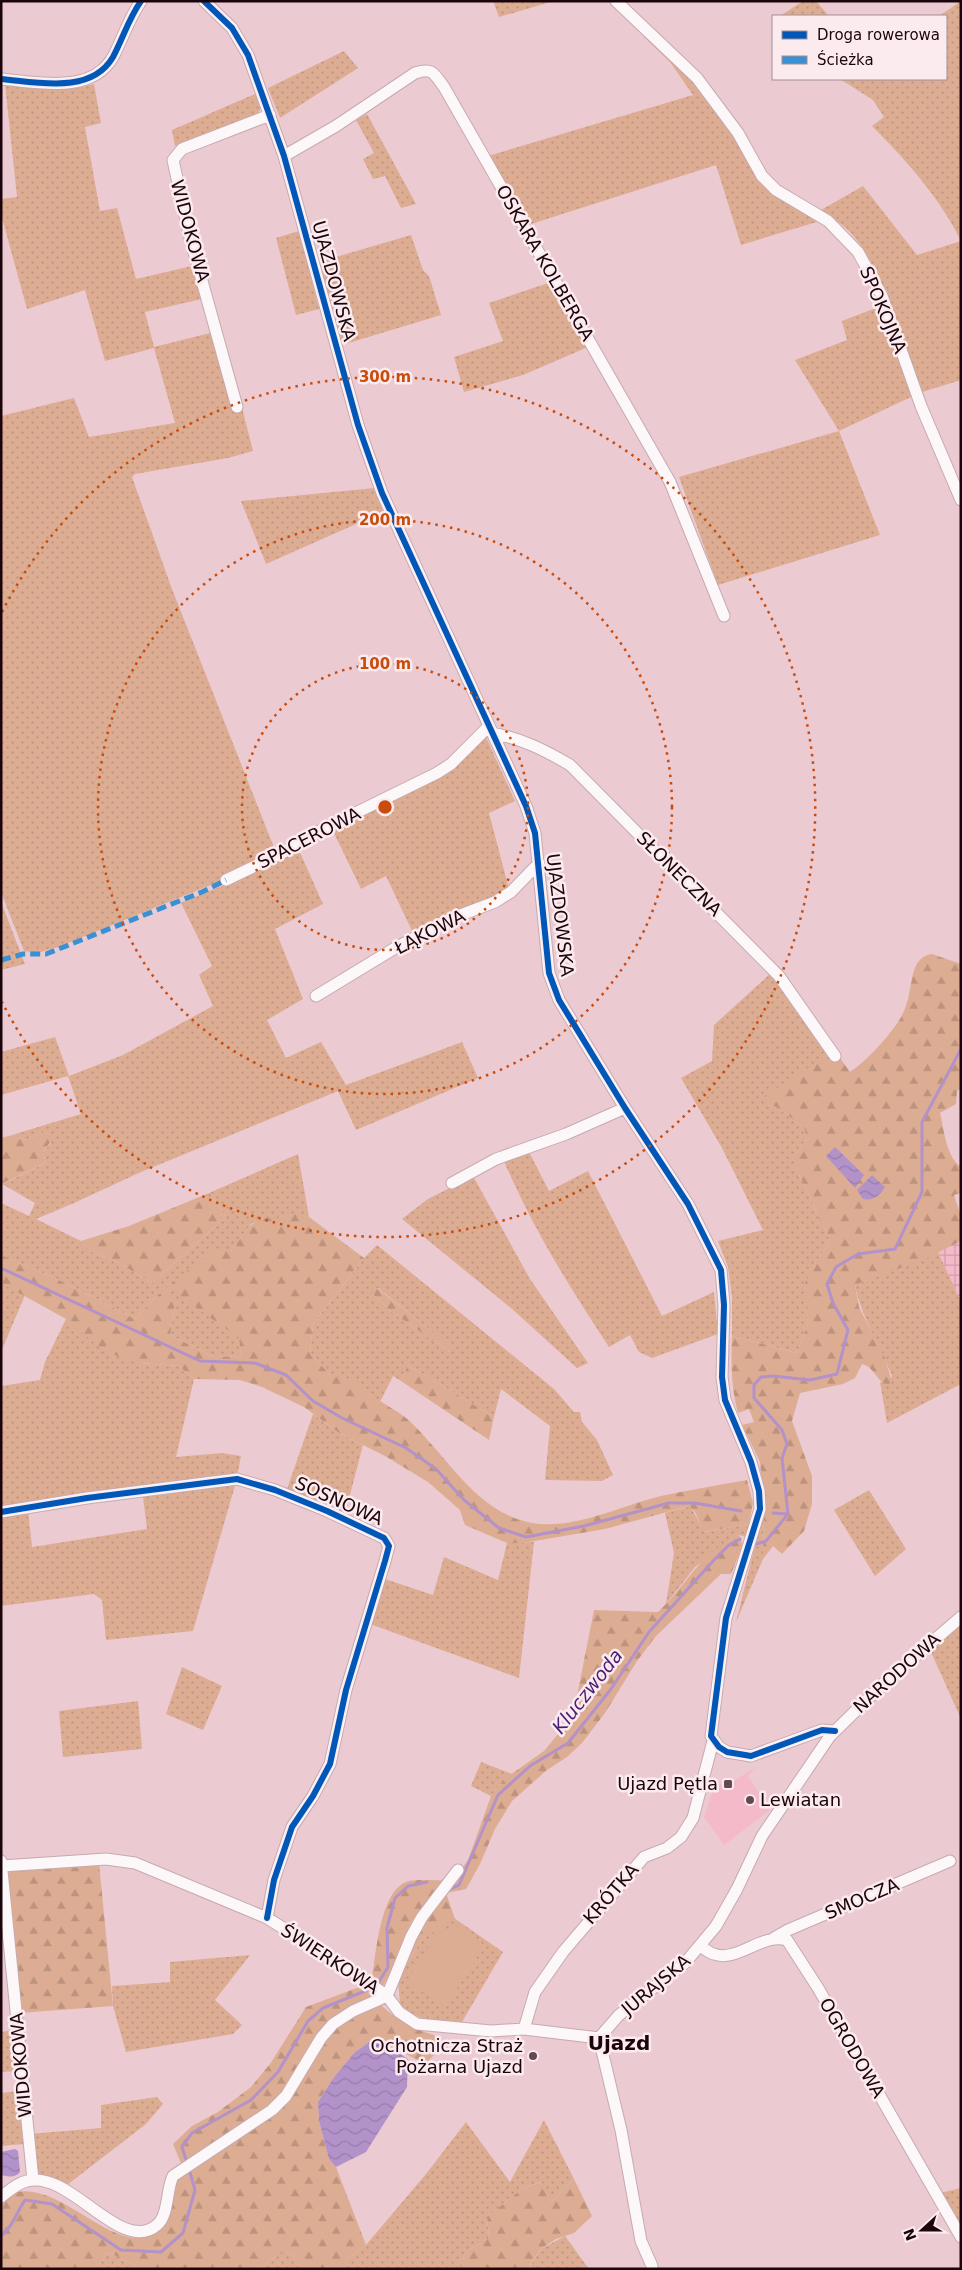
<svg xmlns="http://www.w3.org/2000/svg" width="962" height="2270" viewBox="0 0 962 2270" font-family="'DejaVu Sans',sans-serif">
<defs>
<pattern id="industrial-grid" width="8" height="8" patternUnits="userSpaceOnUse" patternTransform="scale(1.25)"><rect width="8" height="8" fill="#f5bac9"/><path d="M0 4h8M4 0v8" fill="none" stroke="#d19eab"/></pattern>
<pattern id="grass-dots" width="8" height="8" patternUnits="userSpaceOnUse" patternTransform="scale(1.25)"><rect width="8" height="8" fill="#ddad93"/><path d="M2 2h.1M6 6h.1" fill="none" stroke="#bd937d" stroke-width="1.8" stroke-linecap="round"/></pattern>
<pattern id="forest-firs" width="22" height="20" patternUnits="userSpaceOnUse" patternTransform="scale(1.25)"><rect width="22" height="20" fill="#ddad93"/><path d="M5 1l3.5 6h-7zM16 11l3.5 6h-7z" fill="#bd937d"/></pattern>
<pattern id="water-waves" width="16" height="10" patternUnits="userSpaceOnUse" patternTransform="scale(1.25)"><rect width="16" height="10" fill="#b292c9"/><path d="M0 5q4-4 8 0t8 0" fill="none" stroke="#987cab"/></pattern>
</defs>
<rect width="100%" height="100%" fill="#ebcad2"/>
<path fill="#f5bac9" d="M 755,1767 L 748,1776 L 770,1810 L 724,1845 L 704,1817 L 715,1784 L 728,1785 Z"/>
<path fill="url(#industrial-grid)" d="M 961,1241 L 961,1302 L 938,1252 Z"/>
<path fill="url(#grass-dots)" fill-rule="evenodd" d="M 493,1 L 554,1 L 499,17 Z
M 803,1 L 816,1 L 829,16 L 780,16 Z
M 961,1 L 961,380 L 919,393 C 903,344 885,269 849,231 C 841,223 830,217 821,210 L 863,186 L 917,255 L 961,241 C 940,198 906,160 872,126 L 884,117 L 873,100 L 840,79 L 946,79 L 946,16 L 939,16 Z
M 643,36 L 652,39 L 702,90 L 733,129 L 762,185 L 820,221 L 741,245 L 716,165 L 528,225 L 488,156 L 693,95 L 670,62 Z
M 344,51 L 358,68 L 280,118 L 268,88 Z
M 5,84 C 36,88 64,93 94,84 L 101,123 L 85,127 L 100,211 L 117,208 L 136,279 L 192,266 L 202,299 L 145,312 L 154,347 L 222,330 L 253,451 L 228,458 L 135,474 L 132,477 L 172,589 L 275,850 L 266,857 L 213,884 L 58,947 L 37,953 L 24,951 L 1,892 L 1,416 L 74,398 L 89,437 L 175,423 L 154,348 L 105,361 L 85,290 L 27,309 L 1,214 L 1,199 L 17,197 Z
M 257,93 C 261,102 263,108 256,116 L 175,146 L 172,130 Z
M 367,114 L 416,204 L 401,208 L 385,176 L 373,179 L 363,159 L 374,153 L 356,120 Z
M 299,231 L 319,309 L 296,315 L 276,238 Z
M 411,235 L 423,270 L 429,276 L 441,315 L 342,345 L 319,262 Z
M 551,282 L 588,347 L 523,375 L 464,392 L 454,357 L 503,341 L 489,303 Z
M 881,306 L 913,396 L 839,431 L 880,535 L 718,585 L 679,477 L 839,431 L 795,360 L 847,340 L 842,321 Z
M 375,488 L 383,512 L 266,564 L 241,501 Z
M 485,735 L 515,801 L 489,813 L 509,889 L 413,933 L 386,876 L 361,889 L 332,829 L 414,788 Z
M 298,848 L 323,904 L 275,929 L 303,999 L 267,1020 L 286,1058 L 321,1042 L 346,1085 L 462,1042 L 478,1078 L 356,1130 L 338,1091 L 141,1172 L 74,1203 L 36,1219 L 81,1241 L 90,1251 L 119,1263 L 152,1283 L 226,1217 L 209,1193 L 298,1154 L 309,1217 L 294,1214 L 279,1220 L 267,1218 L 252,1223 L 231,1251 L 241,1356 L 214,1357 L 170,1335 L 175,1305 L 157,1296 L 135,1319 L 61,1281 L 1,1255 L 1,1203 L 29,1216 L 35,1203 L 2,1184 L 46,1163 L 43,1152 L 51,1143 L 45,1132 L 25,1140 L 12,1135 L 81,1114 L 68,1076 L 1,1095 L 1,1052 L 55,1037 L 69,1076 L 123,1055 L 213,1006 L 199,975 L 212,966 L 181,903 L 224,885 Z
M 1,902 L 25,964 L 1,970 Z
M 771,973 L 835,1051 L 766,1105 L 777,1107 L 804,1128 L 807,1139 L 796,1153 L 796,1168 L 829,1238 L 828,1245 L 814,1264 L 807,1306 L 808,1324 L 797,1353 L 732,1336 L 732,1297 L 728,1267 L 718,1241 L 763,1230 L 722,1148 L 681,1078 L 712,1061 L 714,1025 Z
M 528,1150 L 549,1191 L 588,1171 L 662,1316 L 714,1292 L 718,1334 L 652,1358 L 639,1352 L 630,1335 L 609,1347 C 570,1288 532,1227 504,1161 Z
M 473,1176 L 530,1279 L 588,1363 L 577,1368 L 511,1308 L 402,1219 L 428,1199 Z
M 377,1245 L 554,1389 L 574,1412 L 580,1412 L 582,1422 L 597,1440 L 613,1475 L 602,1481 L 545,1480 L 550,1426 L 501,1389 L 494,1417 L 408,1365 L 401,1381 L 393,1376 L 380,1402 L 346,1378 L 331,1378 L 325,1369 L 310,1354 L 313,1325 L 316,1320 L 364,1258 ZM 378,1288 L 453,1349 L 450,1352 L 389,1310 L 372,1293 Z
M 938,1252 L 961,1302 L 961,1384 L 887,1423 L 880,1382 L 888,1384 L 892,1376 C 880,1345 861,1317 855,1285 Z
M 1,1283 L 25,1295 L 1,1352 Z
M 66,1319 L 83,1332 L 139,1363 L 179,1366 L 194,1379 L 176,1457 L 222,1453 L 241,1456 L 236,1482 L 193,1631 L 106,1640 L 102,1600 L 94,1594 L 1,1606 L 1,1515 L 28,1510 L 32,1547 L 147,1529 L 142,1489 L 1,1509 L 1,1386 L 40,1380 L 45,1362 Z
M 313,1414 L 339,1433 L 363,1445 L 345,1514 L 287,1489 Z
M 869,1490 L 906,1549 L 875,1576 L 834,1510 Z
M 690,1506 L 705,1532 L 749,1524 L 746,1537 L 739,1535 L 695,1567 L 666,1604 L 674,1553 L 665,1513 Z
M 764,1509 L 763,1559 L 736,1622 Z
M 534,1542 L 519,1678 L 370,1624 L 385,1579 L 433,1595 L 444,1557 L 498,1580 L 507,1543 Z
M 961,1625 L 961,1719 L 931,1652 Z
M 182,1667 L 222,1686 L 203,1730 L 166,1714 Z
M 138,1701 L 142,1749 L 63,1757 L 59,1711 Z
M 481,1762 L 512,1774 L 503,1780 L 491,1796 L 471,1786 Z
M 454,1918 L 503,1952 L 462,2022 C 433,2021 423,2024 400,2004 L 398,1980 L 422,1939 Z
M 250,1955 L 215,2000 L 242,2025 L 233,2034 L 126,2052 L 113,2006 L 112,1986 L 170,1982 L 170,1962 Z
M 13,2030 L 17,2071 L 1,2072 L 1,2032 Z
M 19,2091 L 24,2144 L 1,2146 L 1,2093 Z
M 157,2097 L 163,2104 L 146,2124 L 67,2185 C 27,2172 33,2174 29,2134 L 101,2128 L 101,2105 Z
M 544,2120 L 574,2179 L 551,2202 L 541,2182 L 523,2188 L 487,2217 L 489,2238 L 469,2250 L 459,2263 L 462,2269 L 335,2269 L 366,2245 L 426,2174 L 466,2122 L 510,2182 Z
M 961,2188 L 961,2225 L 940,2193 Z
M 565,2236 L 589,2269 L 531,2269 L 530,2266 L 541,2249 Z
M 108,2252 L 142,2269 L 96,2269 Z
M 283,2252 L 293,2255 L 301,2268 L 258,2269 Z"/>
<path fill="url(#forest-firs)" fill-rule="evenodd" d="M 932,954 L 961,964 L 961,1089 L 957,1091 L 956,1104 L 940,1113 C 944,1129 946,1157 961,1167 L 961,1193 L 954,1195 L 961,1217 L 961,1241 L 927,1258 L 855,1285 L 859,1307 L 885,1358 L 892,1382 L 887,1385 C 876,1380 874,1367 862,1364 L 855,1378 L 843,1384 L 800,1393 L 792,1421 L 812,1476 L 812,1504 L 804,1531 L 782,1554 L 773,1546 L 763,1559 L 764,1509 L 760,1462 L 742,1425 L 754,1422 L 749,1409 L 738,1413 C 731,1387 731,1363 732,1336 L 797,1353 L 808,1324 L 805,1283 L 814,1264 L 828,1245 L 829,1238 L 796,1168 L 796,1153 L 807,1139 L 804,1128 L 777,1107 L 766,1105 L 763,1097 L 835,1051 L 850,1072 C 867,1060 886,1040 898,1022 C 903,1015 908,1002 909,994 C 913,978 912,957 932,954 Z
M 45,1132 L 52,1140 L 43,1152 L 46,1163 L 1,1184 L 1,1138 L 12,1135 L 25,1140 Z
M 209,1193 L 226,1217 L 152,1283 L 119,1263 L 90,1251 L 81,1241 L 129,1226 Z
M 294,1213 L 309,1217 L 364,1258 L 316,1320 L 313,1325 L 310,1354 L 325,1369 L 331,1378 C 335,1378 342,1376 346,1378 C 355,1381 366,1392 374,1397 C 384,1404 396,1410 406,1418 C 446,1453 475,1513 532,1523 C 574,1530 620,1506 661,1496 C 689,1490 718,1485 747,1480 L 753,1503 L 749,1524 L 704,1532 L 695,1512 L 689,1506 L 605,1529 L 523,1543 L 507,1543 L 465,1525 L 460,1510 L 428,1482 L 385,1456 L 339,1433 L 304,1407 L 262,1387 L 240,1380 L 194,1379 L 179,1366 L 139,1363 L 105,1352 L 66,1319 L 1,1283 L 1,1255 L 61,1281 L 135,1319 L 157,1296 L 213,1249 L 231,1251 C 241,1239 250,1218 268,1218 C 283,1218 279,1220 294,1213 ZM 170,1289 L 239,1338 L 241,1356 L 214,1357 L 170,1335 L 175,1305 Z
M 377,1288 L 454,1349 L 450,1352 L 389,1310 L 372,1293 Z
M 408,1365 L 494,1417 L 489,1440 L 401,1381 Z
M 739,1535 L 743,1545 L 731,1574 L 721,1574 L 656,1636 L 637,1661 L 605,1713 L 582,1743 L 567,1757 L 547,1770 L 512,1801 L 495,1829 L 480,1864 L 466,1889 L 446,1893 L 455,1919 L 422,1939 L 398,1980 L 415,1935 L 468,1860 L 491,1796 L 503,1780 L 544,1751 L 573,1716 L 594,1610 L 658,1612 C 689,1583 698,1554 739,1535 Z
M 99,1863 L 113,2006 L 19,2013 L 8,1870 Z
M 445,1880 L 383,1986 L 372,1979 C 376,1954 380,1888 409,1881 C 420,1879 434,1881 445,1880 Z
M 362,1986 C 385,2010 402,2026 434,2035 L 442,2047 L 425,2064 L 375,2038 L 355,2052 L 334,2077 L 318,2102 L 319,2121 L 329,2159 L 336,2167 L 366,2245 L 335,2269 L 299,2269 L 300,2267 L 293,2255 L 283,2252 L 258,2269 L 142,2269 L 108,2252 L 96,2269 L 1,2269 L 1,2202 C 6,2198 12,2193 17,2192 C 65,2183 120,2263 160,2230 C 175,2218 166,2197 175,2184 C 177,2180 182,2176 185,2173 L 173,2144 L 192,2126 L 218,2112 L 251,2087 L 270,2064 L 306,2007 Z
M 574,2179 L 592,2216 L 574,2233 L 556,2239 L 541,2249 L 530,2265 L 531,2269 L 462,2269 L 459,2263 L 469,2250 L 489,2238 L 487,2217 L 523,2188 L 542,2182 L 551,2202 Z"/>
<path fill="#ddad93" d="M 455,1925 L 484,1946 L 446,2006 L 406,1982 L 435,1935 Z"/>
<path fill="url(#water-waves)" d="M 835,1147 L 864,1175 L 855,1188 L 826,1156 Z
M 872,1175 L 885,1187 C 879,1196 874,1201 863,1199 L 857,1190 Z
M 375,2038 L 408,2059 L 407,2087 L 366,2152 L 336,2167 L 329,2159 L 319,2121 L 318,2102 L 334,2077 L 355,2052 Z
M 15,2149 L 18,2151 L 20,2172 C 15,2178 9,2177 1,2175 L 1,2152 Z"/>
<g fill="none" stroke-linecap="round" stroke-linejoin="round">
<path stroke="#b292c9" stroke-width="3" d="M 1,1268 L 200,1361 L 255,1363 L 286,1375 L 313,1401 L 342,1418 L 406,1448 L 436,1469 L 464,1500 L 499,1528 L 526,1537 L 584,1526 L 669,1503 L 695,1503 L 741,1511
M 773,1513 L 787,1514
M 753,1545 L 766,1541 L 788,1514 L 782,1458 L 787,1444 L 782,1430 L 754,1398 L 754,1385 L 761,1377 L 773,1376 L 810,1380 L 837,1374 L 848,1330 L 833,1303 L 827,1284 L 836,1267 L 858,1254 L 895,1249 L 922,1192 L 922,1122 L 961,1049
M 452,1888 L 459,1885 L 498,1795 L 530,1766 L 568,1743 L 611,1689 L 649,1632 L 714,1560 L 729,1545 L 740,1539
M 378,1983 L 388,1967 L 387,1928 L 395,1898 L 408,1886 L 427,1882
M 187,2163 L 182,2147 L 192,2133 L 251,2100 L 278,2072 L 308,2021 L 323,2008 L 370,1989
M 1,2236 C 13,2227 17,2211 25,2200 L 52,2204 L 121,2250 L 161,2252 L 183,2233 L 195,2190 L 189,2169"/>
<g stroke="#c6aab0" stroke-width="13">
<path id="minor" d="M 204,1 L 232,28 L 248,55 L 284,156 L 358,425 L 382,493 L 526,806 L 535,833 L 549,973 L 559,1000 L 625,1108 L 688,1204 L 721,1270 L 724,1305 L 722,1377 L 725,1400 L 751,1462 L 759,1491 L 760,1509 L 726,1618 L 711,1736 L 719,1747 L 727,1752 L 751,1756 L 822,1730 L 835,1731
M 616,1 L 697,78 L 738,133 L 762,176 L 776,190 L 828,221 L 858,252 L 882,296 L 921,406 L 961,500
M 1,79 C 37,82 91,95 113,57 C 123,38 129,18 141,1
M 284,156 L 336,126 L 415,73 C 433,67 434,74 444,87 L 670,482 L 724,616
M 237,407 L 189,234 L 173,160 L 182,149 L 270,115
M 492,733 C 522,739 543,749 570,765 L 779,976 L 835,1056
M 226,880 L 282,853 L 323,829 L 437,773 L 451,764 L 489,726
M 316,996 L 395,948 L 450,919 L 495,902 L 511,892 L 539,863
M 452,1183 L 496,1159 L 566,1134 L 625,1108
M 1,1512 L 87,1498 L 237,1479 L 275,1490 L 327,1511 L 384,1538 L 389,1546 L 385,1561 L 346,1690 L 330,1764 L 313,1796 L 292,1827 L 274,1880 L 267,1918
M 1,1861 L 33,2180
M 2,1866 L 106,1859 L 135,1863 L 267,1918 L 358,1975 L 387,1996 L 399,2012 L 417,2024 L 491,2031 L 524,2029 L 599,2038
M 774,1938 L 788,1930 L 950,1861
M 700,1946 C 705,1949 709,1953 714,1954 C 736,1963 764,1932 787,1940 L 818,1988 L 961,2237
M 524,2029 L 535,1992 L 563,1952 L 644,1857 L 667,1848 L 681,1837 L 693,1818 L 713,1741
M 599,2038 L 619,2015 L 685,1963 L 716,1926 L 737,1889 L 762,1836 L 830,1736 L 883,1684 L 961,1617
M 599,2038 L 621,2130 L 641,2241 L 652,2266
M 1,2197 C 9,2191 17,2183 27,2181 C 70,2169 121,2256 157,2225 C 169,2215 166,2190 173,2176 L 272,2110 L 286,2096 L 321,2038 L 333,2024 L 353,2011 L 387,1996 L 411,1937 L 422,1917 L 458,1870"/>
</g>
<use href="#minor" stroke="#fcf7f8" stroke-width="11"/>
<path stroke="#3a90d2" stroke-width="5" stroke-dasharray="10 5" stroke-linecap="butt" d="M 1,960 L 23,954 L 46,954 L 202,892 L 226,880"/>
<g stroke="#fbebef" stroke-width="9">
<path id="cycleway" d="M 204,1 L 232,28 L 248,55 L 284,156 L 358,425 L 382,493 L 526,806 L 535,833 L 549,973 L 559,1000 L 625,1108 L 688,1204 L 721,1270 L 724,1305 L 722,1377 L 725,1400 L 751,1462 L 759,1491 L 760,1509 L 726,1618 L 711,1736 L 719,1747 L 727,1752 L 751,1756 L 822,1730 L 835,1731
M 1,79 C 37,82 91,95 113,57 C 123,38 129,18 141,1
M 1,1512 L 87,1498 L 237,1479 L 275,1490 L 327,1511 L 384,1538 L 389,1546 L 385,1561 L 346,1690 L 330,1764 L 313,1796 L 292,1827 L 274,1880 L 267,1918"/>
</g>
<use href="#cycleway" stroke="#0057b8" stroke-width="6"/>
</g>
<g fill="none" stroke="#c94c0c" stroke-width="2.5" stroke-dasharray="2.5 5">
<circle cx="385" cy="807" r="143"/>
<circle cx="385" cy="807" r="287"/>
<path d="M2 612A430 430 0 1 1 2 1002"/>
</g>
<g fill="#644951" stroke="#fbebef" stroke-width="2">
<rect x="723" y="1779" width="10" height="10" rx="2.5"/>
<circle cx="750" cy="1800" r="5"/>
<circle cx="533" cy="2056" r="5"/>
</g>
<g text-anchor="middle" stroke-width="5" stroke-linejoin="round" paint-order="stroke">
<g font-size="18" fill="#1b040b" stroke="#fbebef">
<text transform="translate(190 231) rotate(75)" y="6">WIDOKOWA</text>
<text transform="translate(545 263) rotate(60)" y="6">OSKARA KOLBERGA</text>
<text transform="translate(334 281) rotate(75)" y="6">UJAZDOWSKA</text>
<text transform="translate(883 310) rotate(67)" y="6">SPOKOJNA</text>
<text transform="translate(309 838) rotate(-27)" y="6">SPACEROWA</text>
<text transform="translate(679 874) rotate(45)" y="6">SŁONECZNA</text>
<text transform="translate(560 915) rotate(83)" y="6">UJAZDOWSKA</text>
<text transform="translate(430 932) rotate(-27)" y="6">ŁĄKOWA</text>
<text transform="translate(339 1501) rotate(24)" y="6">SOSNOWA</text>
<text transform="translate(897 1673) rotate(-42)" y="6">NARODOWA</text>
<text transform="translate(611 1894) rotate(-49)" y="6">KRÓTKA</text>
<text transform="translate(862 1899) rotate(-23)" y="6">SMOCZA</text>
<text transform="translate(330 1959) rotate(33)" y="6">ŚWIERKOWA</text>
<text transform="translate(656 1985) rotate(-40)" y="6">JURAJSKA</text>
<text transform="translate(852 2048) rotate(60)" y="6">OGRODOWA</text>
<text transform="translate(21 2065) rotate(-95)" y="6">WIDOKOWA</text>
</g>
<g font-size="18" fill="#1b040b" stroke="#fbebef" text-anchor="end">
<text x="718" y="1790">Ujazd Pętla</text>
<text x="760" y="1806" text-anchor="start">Lewiatan</text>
<text x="523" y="2052">Ochotnicza Straż<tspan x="523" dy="21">Pożarna Ujazd</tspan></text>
</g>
<g font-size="19" font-style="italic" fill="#4a1d77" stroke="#fbebef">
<text transform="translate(587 1691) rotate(-52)" y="7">Kluczwoda</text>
</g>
<g font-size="20" font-weight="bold" fill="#1b040b" stroke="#fbebef">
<text x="619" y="2050">Ujazd</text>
</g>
</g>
<circle cx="385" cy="807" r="8" fill="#c94c0c" stroke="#fbebef" stroke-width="2.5"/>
<g font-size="15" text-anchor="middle" font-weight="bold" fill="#c94c0c" stroke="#fbebef" stroke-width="5" stroke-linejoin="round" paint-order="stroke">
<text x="385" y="382">300 m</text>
<text x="385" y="525">200 m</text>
<text x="385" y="669">100 m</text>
</g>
<rect width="962" height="2270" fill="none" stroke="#1b040b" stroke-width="5"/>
<rect x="772" y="15" width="175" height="65" fill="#fbebef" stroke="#a18f94"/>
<rect x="782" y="31" width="25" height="8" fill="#0057b8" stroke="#a18f94"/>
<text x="817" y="40" font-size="15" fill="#1b040b">Droga rowerowa</text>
<rect x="782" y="56" width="25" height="8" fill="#3a90d2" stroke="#a18f94"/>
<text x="817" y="65" font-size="15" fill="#1b040b">Ścieżka</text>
<g transform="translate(922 2230) rotate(249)" stroke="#fbebef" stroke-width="4" paint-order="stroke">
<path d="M0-4L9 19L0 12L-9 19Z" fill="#1b040b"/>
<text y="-8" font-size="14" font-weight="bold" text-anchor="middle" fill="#1b040b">N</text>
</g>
</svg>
